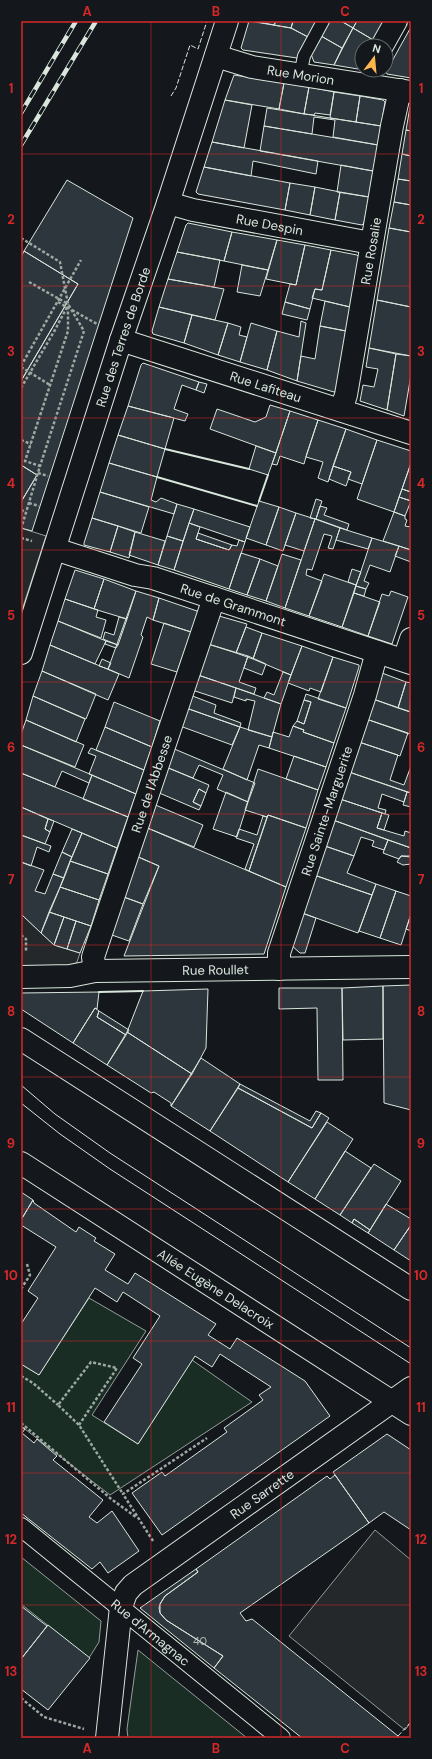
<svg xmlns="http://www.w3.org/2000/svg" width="432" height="1759" viewBox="0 0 432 1759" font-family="'DM Sans',sans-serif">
<rect width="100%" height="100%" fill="#14181c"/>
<path fill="#1a2d24" stroke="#939e99" d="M 89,1298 L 146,1331 L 92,1415 L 138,1444 L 192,1360 L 252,1402 L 110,1495 L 21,1426 L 21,1364 L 39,1375 Z
M 21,1557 L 101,1621 L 99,1642 L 89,1658 L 21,1604 Z
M 138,1650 L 247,1738 L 128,1738 L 127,1729 Z"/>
<path fill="#24282b" stroke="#939e99" d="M 21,528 L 46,536 L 21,613 Z
M 21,914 L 54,945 L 80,953 L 77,962 L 72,966 L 21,967 Z
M 375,1530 L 411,1560 L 411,1722 L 405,1730 L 289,1636 Z"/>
<path fill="#2c363c" stroke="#d8e6dc" d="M 249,21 L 291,28 L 308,37 L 297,58 L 243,50 L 241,48 Z
M 254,21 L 276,21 L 274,25 Z
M 276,21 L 290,21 L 293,22 L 291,28 L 274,25 Z
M 293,21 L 316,21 L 308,37 L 291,28 Z
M 329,21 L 341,21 L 353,28 L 342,48 L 321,36 Z
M 341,21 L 357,21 L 353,28 Z
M 357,21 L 386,21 L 375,41 L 353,28 Z
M 411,27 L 411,78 L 387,74 L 386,72 Z
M 353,28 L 375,41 L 372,46 L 362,46 L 362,65 L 358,69 L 334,65 Z
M 321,36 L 342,48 L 334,65 L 314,62 L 311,54 Z
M 234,75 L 284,83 L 279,109 L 225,100 Z
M 284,83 L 309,87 L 304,114 L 279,109 Z
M 309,87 L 334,92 L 330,115 L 315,113 L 314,115 L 304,114 Z
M 334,92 L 360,96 L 356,122 L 330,118 Z
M 360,96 L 383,100 L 385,102 L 381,126 L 356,122 Z
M 225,100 L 252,105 L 244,148 L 212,142 Z
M 410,107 L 411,107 L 411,131 L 406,130 Z
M 267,108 L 381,126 L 378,145 L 333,137 L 335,120 L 314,117 L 312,134 L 264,126 Z
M 264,126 L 378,145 L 373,171 L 260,151 Z
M 406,130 L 411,131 L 411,156 L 402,154 Z
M 212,142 L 318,161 L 316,174 L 253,161 L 251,176 L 204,167 Z
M 402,154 L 411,156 L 411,181 L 398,179 Z
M 341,165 L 373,171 L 369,197 L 337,192 Z
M 204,167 L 290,183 L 285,210 L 198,194 L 196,192 Z
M 398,179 L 411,181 L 411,205 L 394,202 Z
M 67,180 L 133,218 L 32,531 L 21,528 L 21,502 L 37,475 L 21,465 L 21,381 L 78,284 L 24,251 Z
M 290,183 L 315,187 L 310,215 L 285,210 Z
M 315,187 L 340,192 L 335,220 L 310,215 Z
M 340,192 L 369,197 L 364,223 L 362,225 L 335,220 Z
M 394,202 L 411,205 L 411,232 L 389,228 Z
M 188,223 L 232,232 L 224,261 L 177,252 L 186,225 Z
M 389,228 L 411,232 L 411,307 L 377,300 Z
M 232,232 L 277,240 L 268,270 L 224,261 Z
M 277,240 L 305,245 L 296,285 L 266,279 Z
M 305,245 L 331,250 L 322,290 L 315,289 L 310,309 L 285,302 L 290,284 L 296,285 Z
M 331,250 L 357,255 L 359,257 L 350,307 L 312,298 L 315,289 L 322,290 Z
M 24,251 L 78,284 L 21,381 L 21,257 Z
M 177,252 L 220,260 L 214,287 L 168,279 Z
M 242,265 L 268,270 L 260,296 L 237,292 Z
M 168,279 L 224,289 L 215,320 L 159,307 Z
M 377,300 L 411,307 L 411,356 L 369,348 Z
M 325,301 L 350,307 L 346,331 L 320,326 Z
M 285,302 L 310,309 L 307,320 L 282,314 Z
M 159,307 L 192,315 L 184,343 L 153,334 L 152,331 Z
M 192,315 L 228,323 L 218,355 L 184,343 Z
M 301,321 L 306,323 L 297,381 L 267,370 L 277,331 L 299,337 Z
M 228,323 L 241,327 L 239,335 L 247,337 L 240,362 L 218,355 Z
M 251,323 L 277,331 L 267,370 L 240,362 Z
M 320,326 L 346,331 L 336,391 L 334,392 L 297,381 L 301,356 L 315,359 Z
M 369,348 L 396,354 L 387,410 L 360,401 L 363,385 L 374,387 L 378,369 L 366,367 Z
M 396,354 L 411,356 L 411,375 L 404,416 L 387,410 Z
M 143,363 L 199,382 L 196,390 L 182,385 L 174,409 L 188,414 L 185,421 L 128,406 L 141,365 Z
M 199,382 L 207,384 L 204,393 L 196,390 Z
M 270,405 L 290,411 L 276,453 L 210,429 L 217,409 L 255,422 L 266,417 Z
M 128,406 L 174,418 L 165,449 L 118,435 Z
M 290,411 L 318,420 L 307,453 L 304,464 L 280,456 L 277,465 L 272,464 Z
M 318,420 L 346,429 L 328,482 L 318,478 L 323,462 L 306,457 Z
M 346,429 L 377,440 L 362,484 L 348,479 L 351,472 L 333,466 Z
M 118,435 L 165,449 L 157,477 L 109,463 Z
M 377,440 L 411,451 L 411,463 L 394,512 L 357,499 Z
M 256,446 L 276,453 L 268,475 L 249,469 Z
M 109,463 L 157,477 L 151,500 L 156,502 L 161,498 L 177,504 L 174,514 L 100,492 Z
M 411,463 L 411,492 L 402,489 Z
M 21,465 L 37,475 L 21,502 Z
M 333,466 L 351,472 L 346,486 L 329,479 Z
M 402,489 L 411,492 L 411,501 L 399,497 Z
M 100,492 L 149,507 L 141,533 L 92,518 Z
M 399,497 L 411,501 L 405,516 L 394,512 Z
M 316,499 L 322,501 L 316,519 L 310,518 Z
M 259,501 L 279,507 L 266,545 L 246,538 Z
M 177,504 L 194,509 L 183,541 L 167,536 Z
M 320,506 L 327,508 L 324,515 L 349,524 L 347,530 L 316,519 Z
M 279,507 L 296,513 L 283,551 L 266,545 Z
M 194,509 L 250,527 L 245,542 L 189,523 Z
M 394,512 L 405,516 L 405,519 L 407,520 L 405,526 L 411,527 L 411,550 L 383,541 Z
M 296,513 L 315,519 L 304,551 L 285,545 Z
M 92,518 L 118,526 L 110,552 L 84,545 L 84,543 Z
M 315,519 L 340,528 L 333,549 L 328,548 L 332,536 L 324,534 L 312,570 L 307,569 L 306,575 L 322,581 L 309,616 L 285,608 Z
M 189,523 L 200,527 L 196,539 L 229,550 L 232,545 L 237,546 L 239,540 L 245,542 L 229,589 L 174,570 Z
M 118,526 L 135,532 L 129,558 L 110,552 Z
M 340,528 L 372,538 L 368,549 L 336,540 Z
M 135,532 L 165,541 L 158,565 L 129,555 Z
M 198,533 L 232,545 L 229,550 L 196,539 Z
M 167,536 L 183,541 L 174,570 L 158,565 Z
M 372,538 L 399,546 L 390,572 L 370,565 L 364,581 L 369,583 L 366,589 L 356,586 Z
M 399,546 L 411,550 L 411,562 L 395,556 Z
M 241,553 L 260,559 L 247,595 L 229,589 Z
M 282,554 L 301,560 L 285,608 L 266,601 Z
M 260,559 L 278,566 L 266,601 L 247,595 Z
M 352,569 L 361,572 L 356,585 L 348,582 Z
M 75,570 L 104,579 L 94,609 L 65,599 Z
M 324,574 L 356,585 L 342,627 L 309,616 Z
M 104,579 L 136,591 L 127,619 L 94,609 Z
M 356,586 L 366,589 L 364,596 L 354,593 Z
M 136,591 L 159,598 L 153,620 L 147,617 L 141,635 L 143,637 L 129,678 L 108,669 Z
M 391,591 L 408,597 L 392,644 L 368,636 L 382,594 L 389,596 Z
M 354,593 L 380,602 L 368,636 L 342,627 Z
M 159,598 L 197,611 L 198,613 L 191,632 L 153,620 Z
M 65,599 L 98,610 L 96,617 L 106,620 L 101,638 L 58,621 Z
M 219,616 L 247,624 L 236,653 L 208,644 Z
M 119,617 L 127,619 L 118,645 L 103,639 L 105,632 L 114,635 Z
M 58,621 L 106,641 L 95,664 L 50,645 Z
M 164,623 L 191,632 L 177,672 L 151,664 Z
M 246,627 L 262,633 L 253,659 L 236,653 Z
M 262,633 L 302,646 L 291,675 L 253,659 Z
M 106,641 L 118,645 L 116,648 L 105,644 Z
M 208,644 L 248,656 L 239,682 L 256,688 L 254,694 L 198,675 Z
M 50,645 L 119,674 L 108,700 L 42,671 Z
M 302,646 L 333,657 L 321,692 L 310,688 L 309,691 L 288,683 Z
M 248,656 L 266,664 L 262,675 L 244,668 Z
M 333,657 L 359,665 L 359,667 L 346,708 L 318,699 Z
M 102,659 L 111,663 L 108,669 L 99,666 Z
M 42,671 L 96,694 L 86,719 L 33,696 Z
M 283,672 L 291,675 L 281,704 L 264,698 L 267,692 L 274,695 Z
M 382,673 L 406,682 L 398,708 L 373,699 Z
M 198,675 L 236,688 L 232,703 L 192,690 Z
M 406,682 L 411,683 L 410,712 L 398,708 Z
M 236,688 L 281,704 L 272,737 L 248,730 L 255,701 L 246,699 L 246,701 L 234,697 Z
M 306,694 L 346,708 L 334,743 L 303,732 L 304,730 L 293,726 L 297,721 L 304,724 L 311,702 L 304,700 Z
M 190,695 L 216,705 L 214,713 L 241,723 L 240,727 L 186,708 Z
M 33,696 L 85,719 L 76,742 L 26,720 Z
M 373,699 L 411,712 L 411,728 L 409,734 L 366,719 Z
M 304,700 L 311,702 L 304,724 L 297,721 Z
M 114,702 L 160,721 L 152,747 L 105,727 Z
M 186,708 L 240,727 L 232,745 L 180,726 Z
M 366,719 L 408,733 L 400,756 L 359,742 Z
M 26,720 L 84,745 L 75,767 L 21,745 L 21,734 Z
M 293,726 L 304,730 L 303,732 L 334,743 L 326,767 L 269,748 L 273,732 L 289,737 Z
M 105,727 L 152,747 L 144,770 L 96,750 Z
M 240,727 L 272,737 L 269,748 L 259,745 L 247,780 L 223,769 Z
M 359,742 L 398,755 L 390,780 L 404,785 L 411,766 L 411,793 L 349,772 Z
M 21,745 L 92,775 L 89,783 L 62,771 L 55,787 L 21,773 Z
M 91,748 L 144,770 L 136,794 L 89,774 L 96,756 L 88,753 Z
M 172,748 L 255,783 L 248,802 L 217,789 L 223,775 L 199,765 L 193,778 L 166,767 Z
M 294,756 L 326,767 L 318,790 L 286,779 Z
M 166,767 L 209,785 L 206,793 L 199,789 L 193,802 L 201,806 L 199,810 L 157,792 Z
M 258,769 L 318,790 L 306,828 L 268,815 L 267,817 L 245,810 Z
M 349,772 L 407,792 L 404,802 L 382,794 L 378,808 L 386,810 L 385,814 L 340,799 Z
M 21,773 L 128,817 L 117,848 L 21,807 Z
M 92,775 L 136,794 L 128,817 L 83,799 Z
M 199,789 L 206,793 L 201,806 L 193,802 Z
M 226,792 L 248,802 L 237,837 L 213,829 Z
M 407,792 L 411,793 L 411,807 L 403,805 Z
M 340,799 L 382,813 L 377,828 L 404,836 L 405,831 L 411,833 L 411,848 L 333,820 Z
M 153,804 L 203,825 L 194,847 L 145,827 Z
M 21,807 L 48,819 L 45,829 L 50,832 L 45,844 L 21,835 Z
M 382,813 L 389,815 L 384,830 L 377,828 Z
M 268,815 L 306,828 L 286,887 L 249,871 Z
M 263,816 L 267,817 L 249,871 L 245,869 L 254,844 L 236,838 L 239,829 L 257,835 Z
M 48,819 L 54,821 L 50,832 L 45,829 Z
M 333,820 L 388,840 L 384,850 L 372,846 L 374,841 L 361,837 L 354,856 L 325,846 Z
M 145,827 L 286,887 L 264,954 L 124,956 L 159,866 L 136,856 Z
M 72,829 L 82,833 L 72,857 L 62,852 Z
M 82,833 L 117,848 L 108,874 L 70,861 Z
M 21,835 L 51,846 L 49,852 L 37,847 L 31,866 L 21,862 Z
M 388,840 L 411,848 L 411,857 L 401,856 L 399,859 L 383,853 Z
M 325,846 L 354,856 L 347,873 L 376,884 L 372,895 L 314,875 Z
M 62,852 L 72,857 L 64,878 L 53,874 Z
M 136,856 L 159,866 L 143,904 L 121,896 Z
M 401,856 L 411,856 L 411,864 L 403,865 L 397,862 Z
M 70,861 L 108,874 L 99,900 L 60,887 Z
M 21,862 L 44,870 L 35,891 L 45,894 L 53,874 L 64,878 L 41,933 L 21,914 Z
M 314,875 L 372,895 L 358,933 L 302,913 Z
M 376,884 L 396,891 L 380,938 L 359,931 Z
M 60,887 L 99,900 L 91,926 L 49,912 Z
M 396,891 L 411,896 L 411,914 L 401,945 L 380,938 Z
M 121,896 L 143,904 L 129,941 L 109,934 Z
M 49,912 L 64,917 L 54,945 L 41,933 Z
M 302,913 L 316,918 L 305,953 L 300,953 L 291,945 Z
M 411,914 L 411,931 L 406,929 Z
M 64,917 L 76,921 L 67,949 L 54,945 Z
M 76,921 L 91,926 L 80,953 L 67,949 Z
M 411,985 L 411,1110 L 384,1103 L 383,986 Z
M 383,986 L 383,1039 L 343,1040 L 342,988 Z
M 279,988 L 342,988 L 343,1080 L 318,1080 L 317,1008 L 279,1009 Z
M 208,989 L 206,1048 L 192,1074 L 127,1032 L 143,991 Z
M 99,992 L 97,1009 L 95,1008 L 73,1043 L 21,1009 L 21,993 Z
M 95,1008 L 99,1011 L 97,1017 L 126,1035 L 107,1065 L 73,1043 Z
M 99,1011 L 129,1030 L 126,1035 L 97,1017 Z
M 127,1032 L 192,1074 L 171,1106 L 171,1103 L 154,1092 L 151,1093 L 107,1065 Z
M 201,1058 L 240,1084 L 210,1131 L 171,1106 Z
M 240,1084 L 310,1121 L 316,1111 L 321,1113 L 312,1128 L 238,1088 Z
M 238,1088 L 312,1128 L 321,1113 L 329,1118 L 288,1182 L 210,1131 Z
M 327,1122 L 353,1139 L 315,1199 L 288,1182 Z
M 345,1151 L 371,1168 L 340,1215 L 315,1199 Z
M 374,1164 L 401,1181 L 370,1230 L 354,1219 L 352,1223 L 340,1215 Z
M 21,1192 L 33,1200 L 21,1220 Z
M 33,1200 L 34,1203 L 76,1232 L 79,1227 L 96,1238 L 94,1241 L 115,1254 L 105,1270 L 128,1284 L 135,1273 L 216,1324 L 208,1335 L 230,1349 L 237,1338 L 305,1381 L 330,1416 L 162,1535 L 132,1493 L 162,1472 L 165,1476 L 227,1432 L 224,1428 L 263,1400 L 259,1395 L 271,1387 L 220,1354 L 212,1367 L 195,1356 L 138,1444 L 104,1422 L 142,1364 L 133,1358 L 160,1316 L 123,1292 L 117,1302 L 95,1288 L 39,1375 L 21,1364 L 21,1324 L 38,1298 L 28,1291 L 56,1247 L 21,1225 L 21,1220 Z
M 386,1204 L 411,1219 L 411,1225 L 394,1250 L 368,1233 Z
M 354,1219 L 370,1230 L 368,1233 L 352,1223 Z
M 411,1225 L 411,1261 L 394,1250 Z
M 21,1427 L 25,1429 L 22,1433 L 34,1443 L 37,1439 L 57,1456 L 53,1460 L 103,1500 L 89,1517 L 97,1523 L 112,1511 L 139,1551 L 108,1573 L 100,1562 L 92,1569 L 21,1513 Z
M 387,1434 L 411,1450 L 411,1530 L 384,1512 L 369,1523 L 333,1472 Z
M 335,1475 L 369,1523 L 240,1613 L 246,1621 L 252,1619 L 398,1736 L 397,1738 L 302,1738 L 214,1668 L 223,1656 L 166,1620 L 160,1613 L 160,1604 L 165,1596 L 198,1572 L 196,1569 L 327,1476 L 330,1479 Z
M 196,1569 L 198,1572 L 165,1596 L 160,1604 L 159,1608 L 160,1613 L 166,1620 L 223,1656 L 214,1668 L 140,1608 Z
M 21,1606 L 47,1626 L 21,1659 Z
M 48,1625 L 90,1658 L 48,1710 L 21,1689 L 21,1659 Z"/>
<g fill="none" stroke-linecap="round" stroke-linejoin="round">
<g stroke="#d8e6dc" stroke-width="14">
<path id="service" d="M 300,75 L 304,56 L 323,21"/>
</g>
<g stroke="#d8e6dc" stroke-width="20">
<g id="pedestrian">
<path id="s1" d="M 21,1527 L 281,1738"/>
</g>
</g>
<g stroke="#d8e6dc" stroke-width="24">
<g id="minor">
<path d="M 382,46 L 396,21"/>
<path id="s2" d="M 216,56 L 252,67 L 411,92"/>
<path id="s3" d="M 168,203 L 193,210 L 371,243"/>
<path id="s4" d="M 121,340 L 411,433"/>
<path id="s5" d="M 341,410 L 346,395 L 392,126 L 400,90"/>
<path id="s6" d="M 55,549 L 135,575 L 153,578 L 411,663"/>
<path id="s7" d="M 21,653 L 121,340 L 168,203 L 227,21"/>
<path d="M 404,660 L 411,639"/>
<path id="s8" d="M 279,969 L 279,953 L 365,695 L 377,652"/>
<path id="s9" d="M 95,971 L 93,957 L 214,598"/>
<path id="s10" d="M 21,977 L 70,976 L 95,971 L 411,967"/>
<path d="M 21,1039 L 411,1289"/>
<path id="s11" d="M 21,1163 L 411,1414"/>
<path id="s12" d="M 107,1738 L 121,1607 L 126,1593 L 133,1585 L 411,1388"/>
</g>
</g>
<path stroke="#9da8a2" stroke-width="2.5" stroke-dasharray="3 2" stroke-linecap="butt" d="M 21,238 L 60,262 L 68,304 L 84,331 L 40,466
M 29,282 L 68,304
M 58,302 L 68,308
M 72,310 L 97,324
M 21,366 L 81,260
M 21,367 L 50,385
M 21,388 L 55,330 L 67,307
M 21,440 L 31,444
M 38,473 L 48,476
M 29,503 L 39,506
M 21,510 L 26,512
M 21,529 L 40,466 L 25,461 L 68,331 L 68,304
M 21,538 L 32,541
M 21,935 L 26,939 L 26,952
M 21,1289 L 30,1275 L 27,1264
M 21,1376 L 33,1383 L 58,1405
M 21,1423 L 110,1498 L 137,1518
M 79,1425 L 117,1368 L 91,1362 L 58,1405 L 79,1425 L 123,1494
M 153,1541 L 123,1494 L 207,1438
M 21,1698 L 44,1717 L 84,1729"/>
<use href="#service" stroke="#14181c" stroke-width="12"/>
<use href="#pedestrian" stroke="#14181c" stroke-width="18"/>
<use href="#minor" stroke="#14181c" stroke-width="22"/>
<path stroke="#d8e6dc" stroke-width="1" d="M 21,1085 L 55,1114 L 110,1153 L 411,1348
M 21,1103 L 60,1134 L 110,1169 L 411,1364"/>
<g stroke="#d8e6dc" stroke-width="4.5">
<path id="rail" d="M 21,113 L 76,21
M 21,145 L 96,21"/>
</g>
<use href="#rail" stroke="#14181c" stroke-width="3" stroke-dasharray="9" stroke-linecap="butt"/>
<path stroke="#d8e6dc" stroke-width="1" stroke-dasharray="5 2" stroke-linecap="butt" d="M 171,96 L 176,88 L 190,45 L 198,49 L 207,21
M 398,1736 L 411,1722"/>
<path stroke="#d8e6dc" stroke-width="2" d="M 165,449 L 249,469
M 157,477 L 257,506
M 259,501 L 268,475
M 99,992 L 143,991"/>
</g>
<path fill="none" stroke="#d62828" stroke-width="1" stroke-opacity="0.55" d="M 151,21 L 151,1738M 281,21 L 281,1738M 21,154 L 411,154M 21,286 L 411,286M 21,418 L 411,418M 21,550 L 411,550M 21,682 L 411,682M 21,814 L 411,814M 21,945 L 411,945M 21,1077 L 411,1077M 21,1209 L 411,1209M 21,1341 L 411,1341M 21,1473 L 411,1473M 21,1605 L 411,1605"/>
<g text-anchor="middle" stroke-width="3" stroke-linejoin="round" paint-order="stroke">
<g font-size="11" fill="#adbab4">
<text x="200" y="1645">40</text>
</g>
<g font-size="13" fill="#d8e6dc" stroke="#14181c">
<text dy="5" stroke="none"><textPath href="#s2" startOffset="87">Rue Morion</textPath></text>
<text dy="5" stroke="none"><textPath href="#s3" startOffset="104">Rue Despin</textPath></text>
<text dy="5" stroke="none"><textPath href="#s5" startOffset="162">Rue Rosalie</textPath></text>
<text dy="5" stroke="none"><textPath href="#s7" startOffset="332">Rue des Terres de Borde</textPath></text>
<text dy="5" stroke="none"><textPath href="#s4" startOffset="152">Rue Lafiteau</textPath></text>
<text dy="5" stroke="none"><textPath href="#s6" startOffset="187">Rue de Grammont</textPath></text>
<text dy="5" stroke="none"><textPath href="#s9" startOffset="197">Rue de l'Abbesse</textPath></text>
<text dy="5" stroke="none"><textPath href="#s8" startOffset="166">Rue Sainte-Marguerite</textPath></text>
<text dy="5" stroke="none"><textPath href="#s10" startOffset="195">Rue Roullet</textPath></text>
<text dy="5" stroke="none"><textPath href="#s11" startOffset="232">Allée Eugène Delacroix</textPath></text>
<text dy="5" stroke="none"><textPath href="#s12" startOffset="315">Rue Sarrette</textPath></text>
<text dy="5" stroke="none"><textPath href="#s1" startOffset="167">Rue d'Armagnac</textPath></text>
</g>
</g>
<rect width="432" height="1759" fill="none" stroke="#14181c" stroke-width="44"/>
<g transform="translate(374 58) rotate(16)"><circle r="19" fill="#14181c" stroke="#626a69"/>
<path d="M0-3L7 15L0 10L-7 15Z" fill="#ffb74d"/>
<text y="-6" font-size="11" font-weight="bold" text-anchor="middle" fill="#d8e6dc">N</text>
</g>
<rect x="22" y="22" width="388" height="1715" fill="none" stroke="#d62828" stroke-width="1.5"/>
<g font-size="13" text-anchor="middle" font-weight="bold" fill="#d62828">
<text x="87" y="16">A</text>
<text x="216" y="16">B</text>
<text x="345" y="16">C</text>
<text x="11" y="93">1</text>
<text x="421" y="93">1</text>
<text x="11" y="224">2</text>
<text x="421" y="224">2</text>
<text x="11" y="356">3</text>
<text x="421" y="356">3</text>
<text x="11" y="488">4</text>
<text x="421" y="488">4</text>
<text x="11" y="620">5</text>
<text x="421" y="620">5</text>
<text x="11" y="752">6</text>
<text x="421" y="752">6</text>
<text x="11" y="884">7</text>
<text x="421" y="884">7</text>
<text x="11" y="1016">8</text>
<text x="421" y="1016">8</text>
<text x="11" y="1148">9</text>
<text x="421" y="1148">9</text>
<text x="11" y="1280">10</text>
<text x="421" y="1280">10</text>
<text x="11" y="1412">11</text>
<text x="421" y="1412">11</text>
<text x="11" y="1544">12</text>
<text x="421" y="1544">12</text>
<text x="11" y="1676">13</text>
<text x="421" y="1676">13</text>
<text x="87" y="1753">A</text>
<text x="216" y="1753">B</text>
<text x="345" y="1753">C</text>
</g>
</svg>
